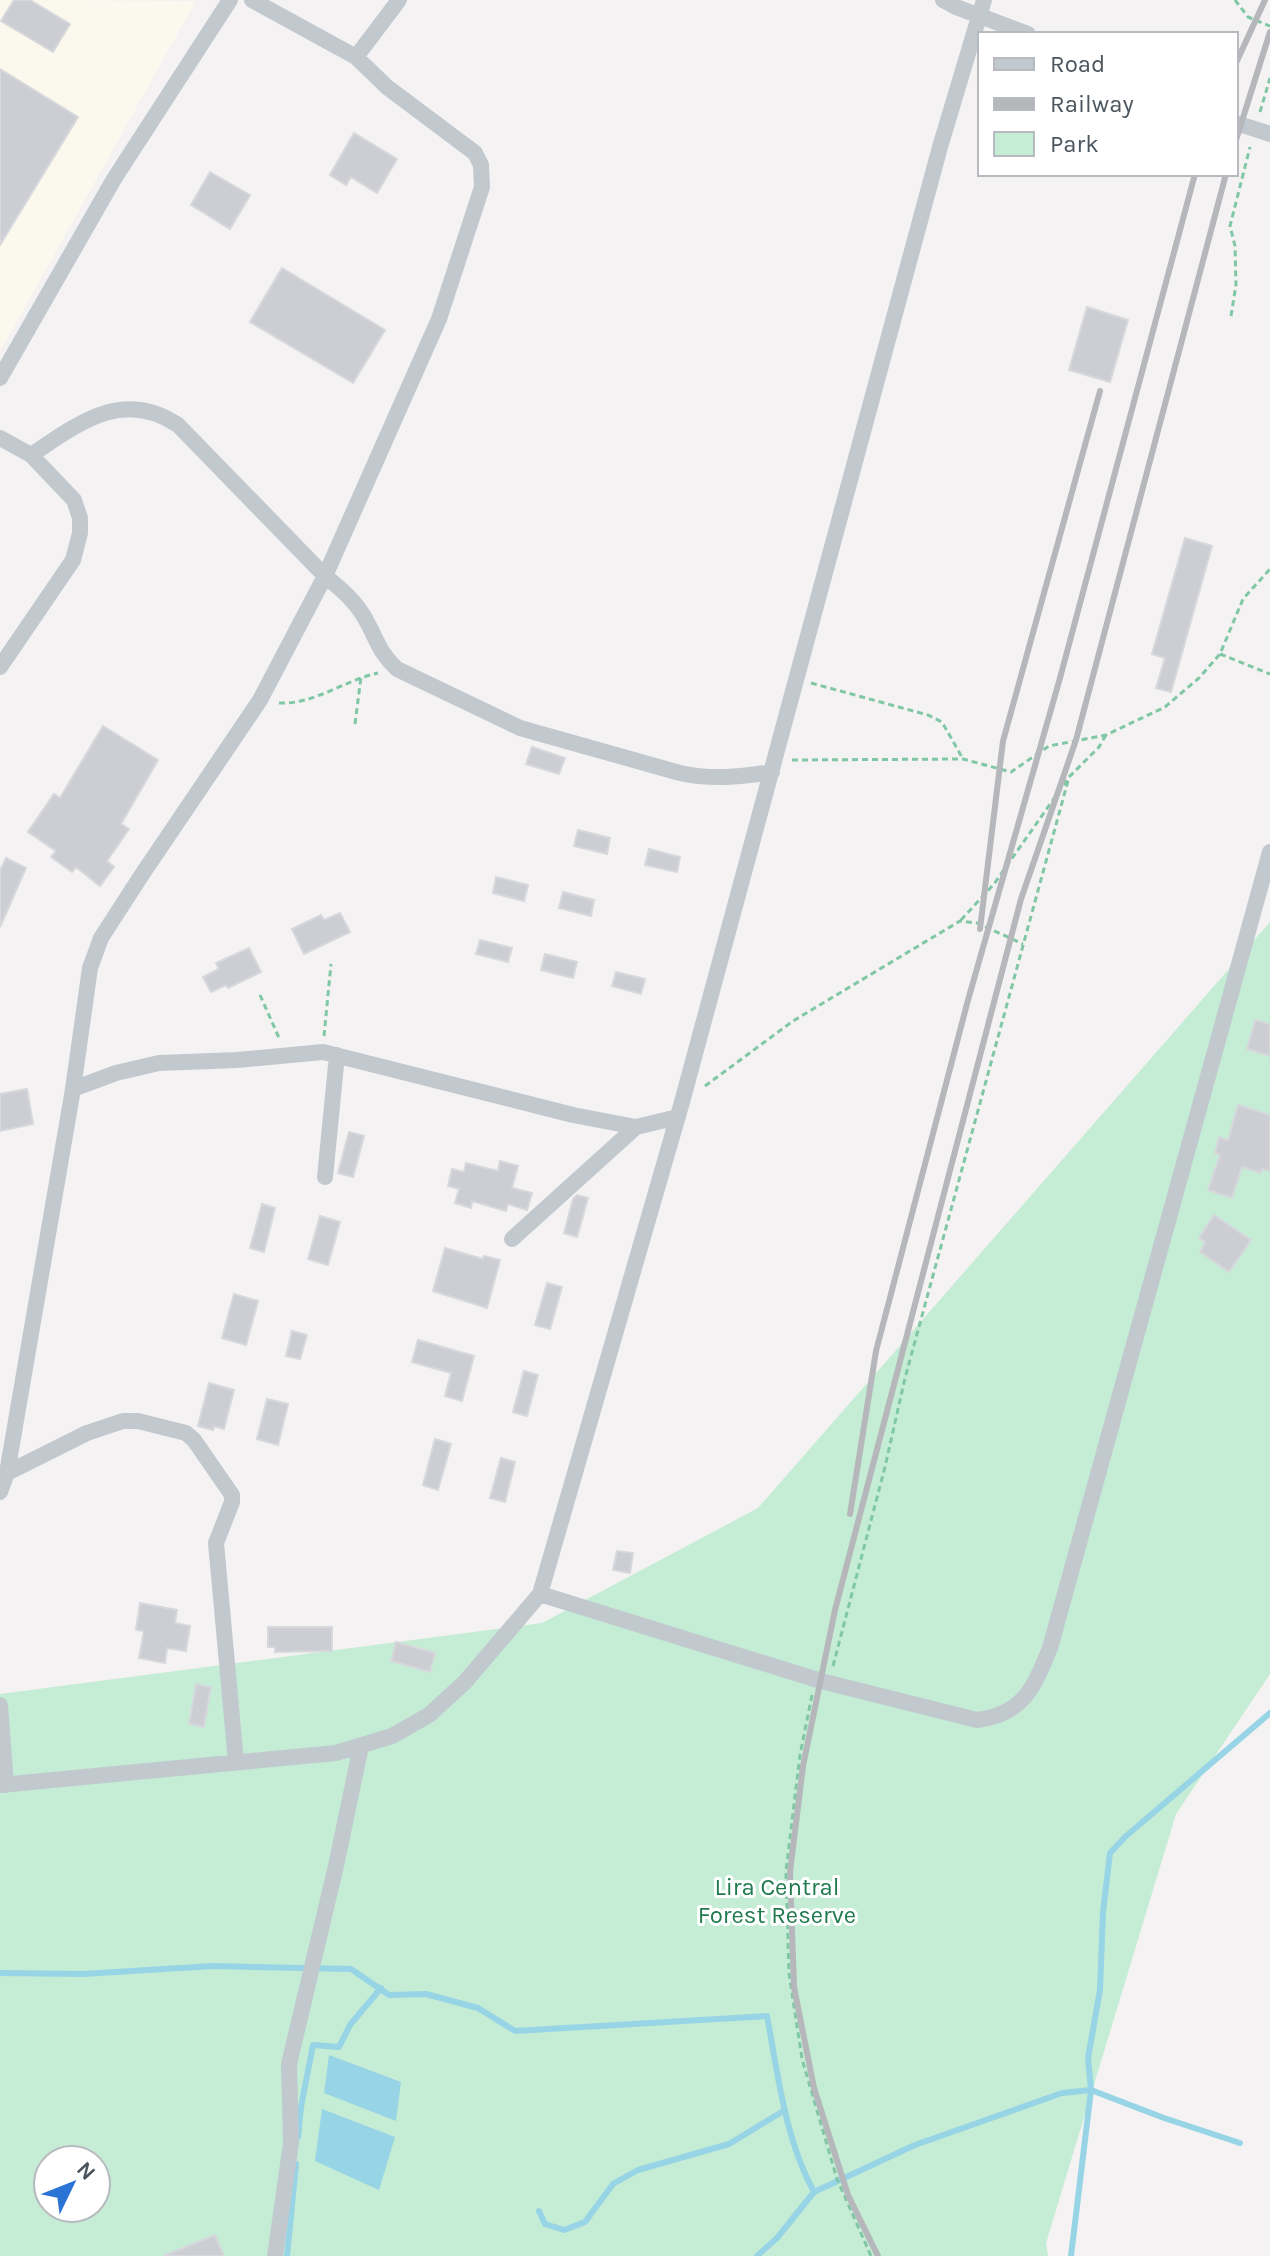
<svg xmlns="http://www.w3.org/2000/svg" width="1270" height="2256" viewBox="0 0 1270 2256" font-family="Karla,sans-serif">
<rect width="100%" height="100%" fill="#f4f2f2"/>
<path fill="#fbf8ee" d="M 0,0 L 196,1 L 0,352 Z"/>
<path fill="#c5ecd5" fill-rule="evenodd" d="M 1270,922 L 1270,1674 L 1176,1814 L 1046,2243 L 1048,2256 L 0,2256 L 0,1694 L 542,1623 L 758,1508 ZM 48,2160 L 96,2160 L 96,2208 L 48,2208 Z"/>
<path fill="#97d4e5" d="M 329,2055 L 401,2082 L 396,2121 L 324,2093 Z
M 322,2109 L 395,2137 L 379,2190 L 315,2161 Z"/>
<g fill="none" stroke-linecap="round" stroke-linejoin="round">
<path stroke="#97d4e5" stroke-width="6" d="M 0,1973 L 83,1974 L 213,1966 L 351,1969 L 389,1995 L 426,1994 L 478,2008 L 515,2031 L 767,2016 C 778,2075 785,2139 814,2192 L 915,2145 L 1062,2093 L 1091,2090 L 1164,2118 L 1240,2143
M 298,2137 L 301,2107 L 313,2045 L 339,2047 L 350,2025 L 381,1988
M 539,2211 L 545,2224 L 564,2230 L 585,2222 L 613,2184 L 638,2170 L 729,2144 L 785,2110
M 287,2256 L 296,2164
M 757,2256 L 777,2238 L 814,2192
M 1071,2256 L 1091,2090 L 1088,2058 L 1100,1990 L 1103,1912 L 1110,1853 L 1125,1837 L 1270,1713"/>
</g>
<path fill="#ccced4" stroke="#d6d8dc" stroke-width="2" d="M 14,0 L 30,0 L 70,24 L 53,52 L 1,21 Z
M 0,69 L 78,117 L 0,245 Z
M 354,133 L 397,159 L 377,193 L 351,177 L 346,185 L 330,175 Z
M 210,172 L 250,195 L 230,229 L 191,205 Z
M 282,268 L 385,330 L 353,383 L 250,322 Z
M 1087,307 L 1128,320 L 1110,382 L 1069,370 Z
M 1185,538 L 1212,546 L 1171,692 L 1156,688 L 1165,658 L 1152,654 Z
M 103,726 L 158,760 L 121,824 L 129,829 L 107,861 L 114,867 L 100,886 L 76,867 L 72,872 L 51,857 L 56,851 L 28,832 L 54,794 L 60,798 Z
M 532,747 L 565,758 L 559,774 L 526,764 Z
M 578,830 L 610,838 L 607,854 L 574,846 Z
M 649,849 L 680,857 L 677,872 L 645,865 Z
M 6,858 L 26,868 L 0,927 L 0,871 Z
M 496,877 L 528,885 L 524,901 L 493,893 Z
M 563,892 L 594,900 L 591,916 L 559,908 Z
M 340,913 L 350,932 L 304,954 L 292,929 L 321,915 L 324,920 Z
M 480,940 L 512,948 L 508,962 L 476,954 Z
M 249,948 L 261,972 L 228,988 L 226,985 L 211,992 L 203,977 L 219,969 L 216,963 Z
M 545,954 L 577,962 L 573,978 L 541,970 Z
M 616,972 L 645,979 L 641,994 L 612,986 Z
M 1255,1020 L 1270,1024 L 1270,1056 L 1247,1049 Z
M 27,1089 L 33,1124 L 0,1131 L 0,1094 Z
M 1238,1105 L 1270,1115 L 1270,1171 L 1262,1169 L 1261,1173 L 1242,1167 L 1232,1198 L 1208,1190 L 1220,1155 L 1215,1153 L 1219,1137 L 1228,1140 Z
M 349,1132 L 364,1136 L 353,1177 L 338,1173 Z
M 500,1161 L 518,1166 L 512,1188 L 532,1193 L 527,1210 L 508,1204 L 506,1211 L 472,1201 L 471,1208 L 455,1203 L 459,1189 L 448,1186 L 452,1169 L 464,1172 L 466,1163 L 498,1171 Z
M 577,1195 L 588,1198 L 577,1237 L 564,1233 L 573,1199 Z
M 262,1204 L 275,1208 L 264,1252 L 250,1248 Z
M 1214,1215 L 1251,1240 L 1229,1272 L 1200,1252 L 1205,1242 L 1199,1238 Z
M 320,1216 L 340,1222 L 328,1265 L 308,1259 Z
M 445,1248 L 483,1259 L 484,1256 L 500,1260 L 487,1308 L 433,1291 Z
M 547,1283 L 562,1287 L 550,1329 L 535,1325 Z
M 234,1294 L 258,1301 L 246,1345 L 222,1338 Z
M 292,1331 L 307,1335 L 300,1359 L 286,1356 Z
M 418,1340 L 474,1356 L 462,1401 L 445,1396 L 451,1373 L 412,1362 Z
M 524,1371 L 538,1375 L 527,1416 L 513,1412 Z
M 209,1383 L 234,1390 L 224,1429 L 214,1426 L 213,1430 L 198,1426 Z
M 267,1399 L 288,1404 L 278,1445 L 257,1439 Z
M 435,1439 L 451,1444 L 438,1490 L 423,1485 Z
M 501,1458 L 515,1462 L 505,1502 L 490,1498 Z
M 617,1551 L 633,1553 L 630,1573 L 613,1570 Z
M 140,1603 L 177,1610 L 175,1623 L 190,1626 L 186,1651 L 167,1648 L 165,1663 L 139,1658 L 144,1631 L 136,1630 Z
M 268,1627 L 332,1627 L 332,1651 L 275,1652 L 275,1647 L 268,1647 Z
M 396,1642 L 435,1653 L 430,1672 L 391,1661 Z
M 196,1684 L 211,1687 L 204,1727 L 189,1724 Z
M 215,2235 L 224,2256 L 165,2256 L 165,2255 Z"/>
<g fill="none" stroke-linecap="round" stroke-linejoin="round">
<path stroke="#80c7a5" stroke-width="3" stroke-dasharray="6 4" stroke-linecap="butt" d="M 1235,0 L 1248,17 L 1270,26
M 1260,112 L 1270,78
M 1231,316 L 1236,285 L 1235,246 L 1230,226 L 1250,147
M 1220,654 L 1270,674
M 811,683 L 928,715 L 942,722 L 963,759
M 279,703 C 313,705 345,680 378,673
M 355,724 L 361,677
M 792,760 L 963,759 L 1011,772 L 1049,746 L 1106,735 L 1165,707 L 1199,678 L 1220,654 L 1243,599 L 1270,569
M 961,920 L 994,884 L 1067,780
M 260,995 L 280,1040
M 324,1036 L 331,964
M 705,1086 L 793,1021 L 960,921 L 977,923 L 1023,944
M 833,1666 L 885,1467 L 905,1378 L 1069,777 L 1099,747 L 1106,735
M 812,1695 L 800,1755 L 786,1871 L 789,1973 L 802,2059 L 837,2179 L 871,2256"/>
<path stroke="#c1c9cf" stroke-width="16" d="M 252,0 L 356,57 L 399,0
M 943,0 L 956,7 L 1028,34
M 1236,123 L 1270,134
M 0,378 L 114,179 L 230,0
M 0,438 L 31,455 C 79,423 123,388 178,425 L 325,576 C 341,589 357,602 367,622 C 378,642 379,652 397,669 L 520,728 L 680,773 C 712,780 740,777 772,772
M 0,667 L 73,560 L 80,533 L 80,518 L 74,500 L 31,455
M 73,1089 L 116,1073 L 159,1063 L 237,1060 L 323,1052 L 573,1115 L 636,1127
M 325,1177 L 337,1055
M 512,1239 L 636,1127 L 678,1117
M 7,1473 L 87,1433 L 123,1421 L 138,1421 L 186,1433 L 194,1440 L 232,1495 L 232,1502 L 216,1543 L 236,1762
M 0,1492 L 7,1473 L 73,1089 L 90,968 L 101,938 L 141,876 L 260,700 L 325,576 L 439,319 L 482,187 L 481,165 L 475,153 L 387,87 L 356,57
M 540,1594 L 821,1681 L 977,1720 C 1024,1714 1034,1687 1050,1648 L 1270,852
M 0,1705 L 6,1785
M 0,1785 L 336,1753 L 392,1736 L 429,1715 L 465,1682 L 540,1594 L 682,1102 L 940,147 L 984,0
M 275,2256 L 291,2143 L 289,2064 L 336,1866 L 361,1746"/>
<path stroke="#b5b7bb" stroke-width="6" d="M 1236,63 L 1265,0
M 1236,140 L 1270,32
M 980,929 L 1003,741 L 1100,391
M 850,1514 L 876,1351 L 968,1000 L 1060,678 L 1195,174
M 878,2256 L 848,2195 L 814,2088 L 794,1987 L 790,1872 L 803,1766 L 835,1610 L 1021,899 L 1076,740 L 1226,174"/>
</g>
<g text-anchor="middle" stroke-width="6" stroke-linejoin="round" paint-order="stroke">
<g font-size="24" fill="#217a4e" stroke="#fff">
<text x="777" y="1895">Lira Central<tspan x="777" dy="28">Forest Reserve</tspan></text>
</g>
</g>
<rect x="978" y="32" width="260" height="144" fill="#ffffff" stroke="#b7bbbf" stroke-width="2"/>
<rect x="994" y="58" width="40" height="12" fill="#c1c9cf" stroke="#b7bbbf" stroke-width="2"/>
<text x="1050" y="72" font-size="24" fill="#4b555e">Road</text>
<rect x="994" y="98" width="40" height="12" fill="#b5b7bb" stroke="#b7bbbf" stroke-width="2"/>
<text x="1050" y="112" font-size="24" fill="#4b555e">Railway</text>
<rect x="994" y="132" width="40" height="24" fill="#c5ecd5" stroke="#b7bbbf" stroke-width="2"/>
<text x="1050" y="152" font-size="24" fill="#4b555e">Park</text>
<g transform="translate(72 2184) rotate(47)"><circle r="38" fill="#ffffff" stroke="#b7bbbf" stroke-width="2"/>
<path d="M0-6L14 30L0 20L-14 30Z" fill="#2b74d5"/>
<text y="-12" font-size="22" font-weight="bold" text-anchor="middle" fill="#4b555e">N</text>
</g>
</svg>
